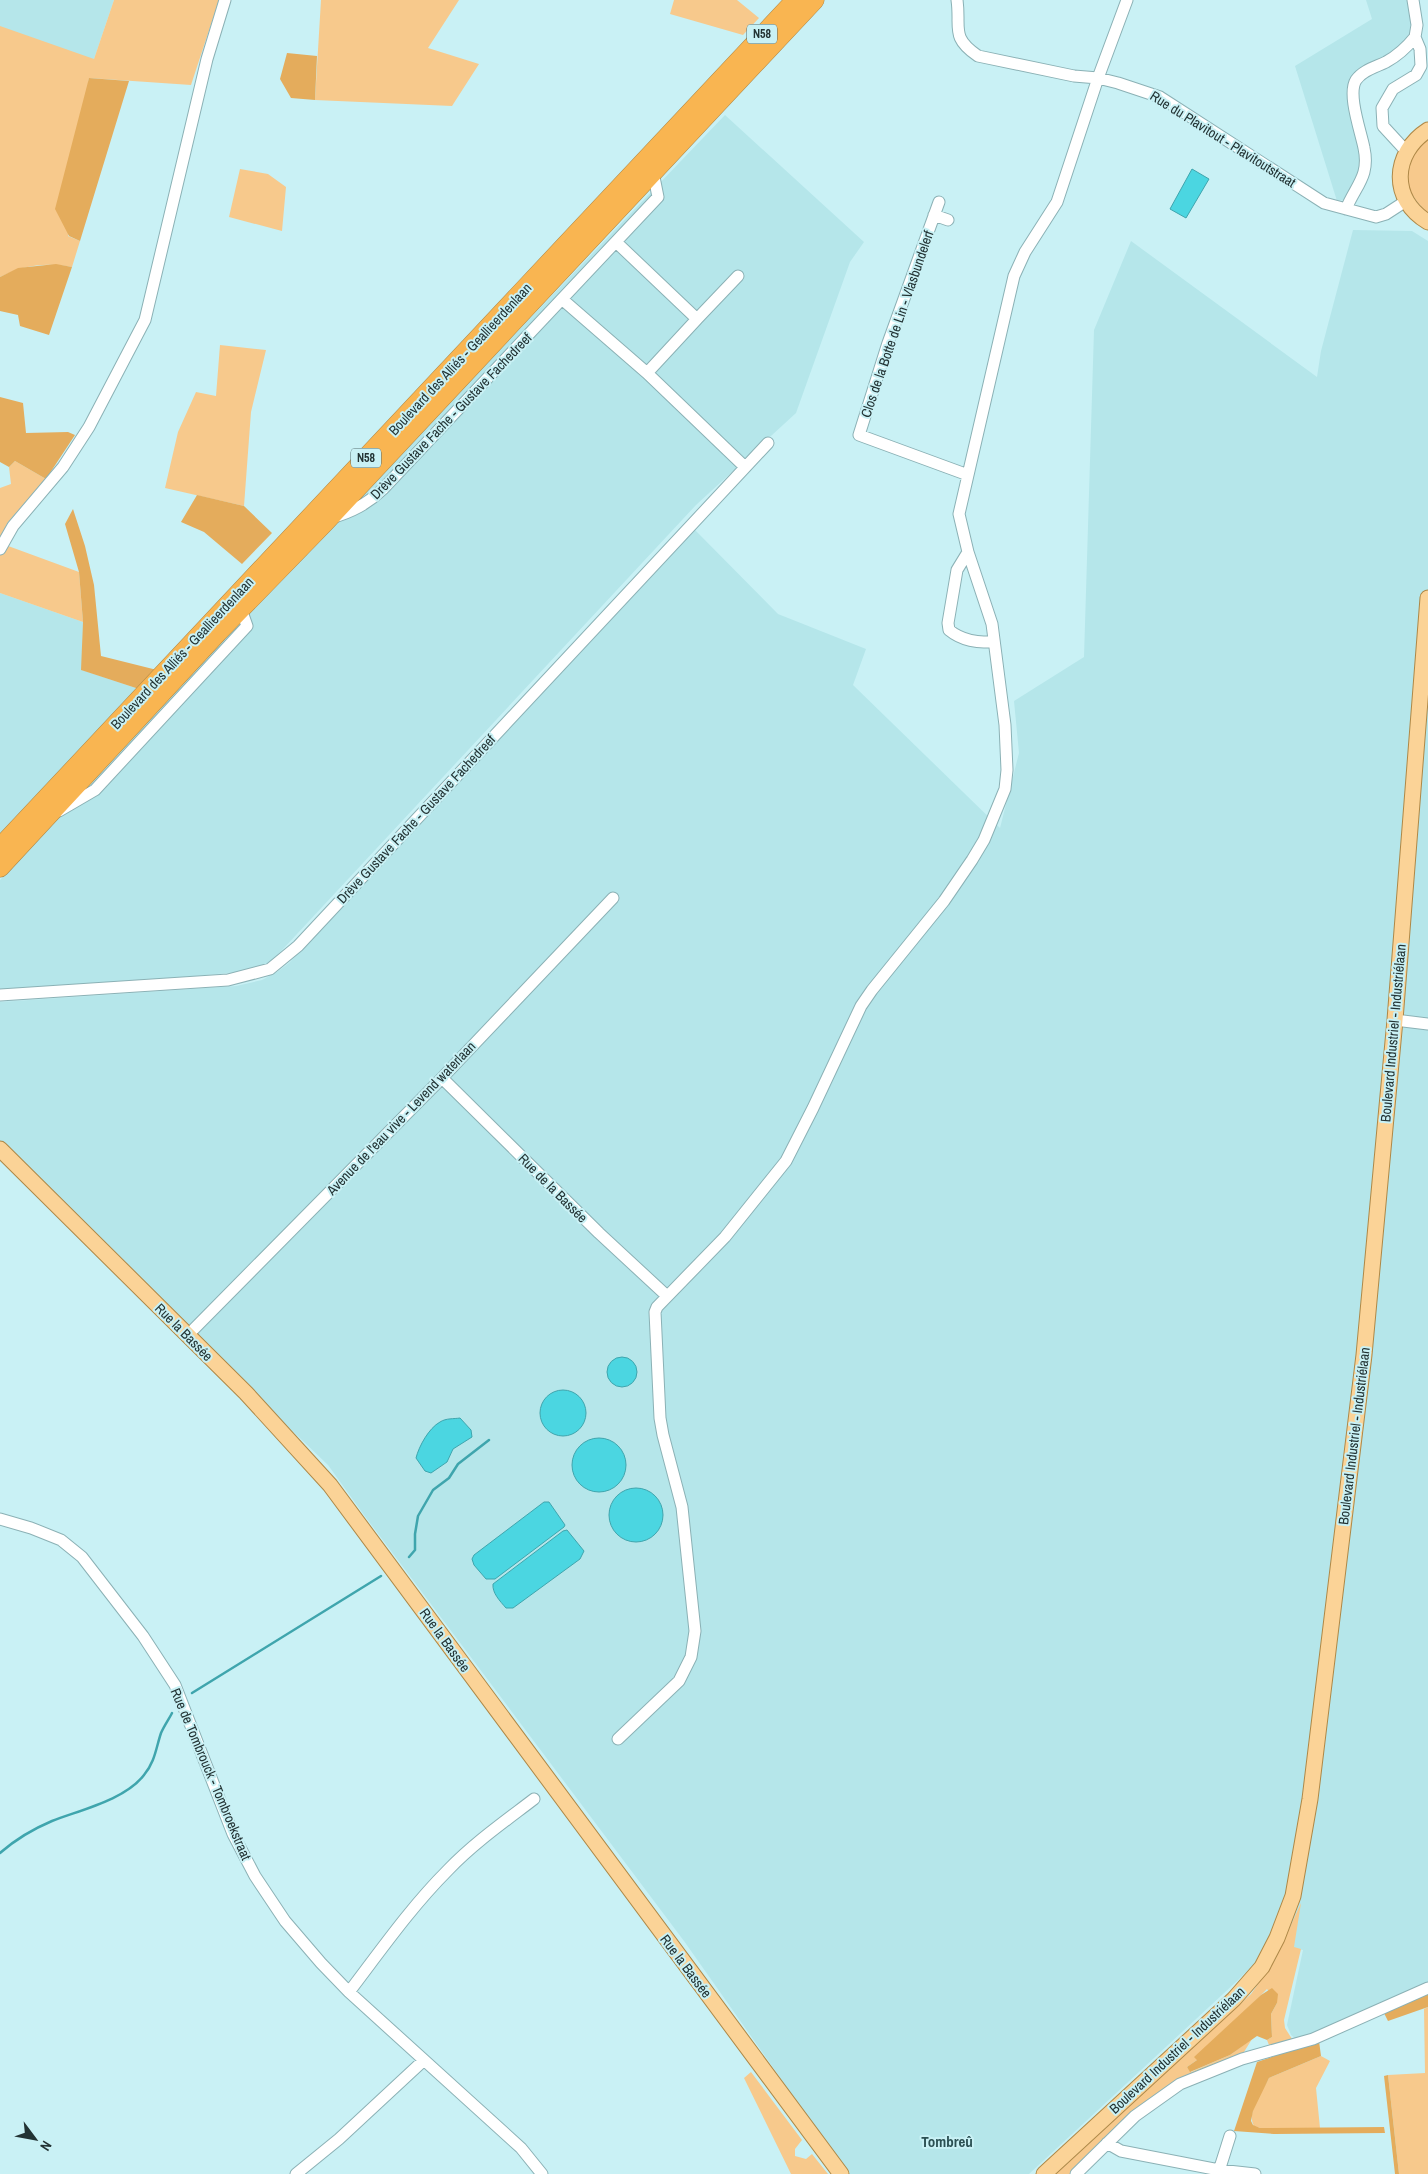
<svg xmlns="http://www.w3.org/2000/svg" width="1428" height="2174" viewBox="0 0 1428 2174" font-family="'Archivo Narrow',sans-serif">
<rect width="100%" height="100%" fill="#c9f1f5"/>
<path fill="#b5e6ea" d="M 0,0 L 114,0 L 94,59 L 0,205 Z
M 1366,0 L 1412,0 L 1415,37 L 1363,74 L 1353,90 L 1366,172 L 1350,199 L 1337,201 L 1295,66 L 1372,19 Z
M 725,115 L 864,242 L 850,262 L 796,413 L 696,505 L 270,963 L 238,972 L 0,994 L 0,880 L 269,591 Z
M 1353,230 L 1412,231 L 1428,241 L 1428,1987 L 1305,2039 L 1296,2039 L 1291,2035 L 1287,2025 L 1303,1950 L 1294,1948 L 1281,1970 L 1258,1960 L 1237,1981 L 1029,2174 L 848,2174 L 684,1941 L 364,1515 L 328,1465 L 203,1345 L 0,1142 L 0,1002 L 236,986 L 262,980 L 277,972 L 289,963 L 695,530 L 778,614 L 866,649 L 853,685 L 1000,828 L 1019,753 L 1014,701 L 1084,657 L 1094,330 L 1131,241 L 1317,377 L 1321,351 Z
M 0,593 L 83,622 L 82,670 L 139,689 L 0,838 Z"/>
<path fill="#f7c98c" d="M 114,0 L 219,0 L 191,85 L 89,78 L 68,236 L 80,241 L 72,267 C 46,262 23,265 0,277 L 0,26 L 94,59 Z
M 321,0 L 459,0 L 428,48 L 479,64 L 452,106 L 315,100 Z
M 674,0 L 737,0 L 759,18 L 743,35 L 670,14 Z
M 1428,135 L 1428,213 C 1414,201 1400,180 1409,161 C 1413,152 1422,143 1428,135 Z
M 240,169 L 268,174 L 286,187 L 282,231 L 229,217 Z
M 220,345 L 266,350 L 251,412 L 244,506 L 165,488 L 178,432 L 196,392 L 216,396 Z
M 15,461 L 46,479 L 8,522 L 0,538 L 0,488 L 11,484 L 9,467 Z
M 0,543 L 79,572 L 83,622 L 0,593 Z
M 1301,1903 L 1294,1947 L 1301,1949 L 1284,2020 L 1285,2028 L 1294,2042 L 1275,2048 L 1269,2045 L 1267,2040 L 1272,2037 L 1271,2014 L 1277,2003 L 1267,1989 L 1197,2060 L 1187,2067 L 1191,2072 L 1230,2055 L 1252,2039 L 1244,2052 L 1237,2056 L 1173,2084 L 1071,2174 L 1056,2174 L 1251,1994 L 1275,1960 Z
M 1428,2007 L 1428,2174 L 1399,2174 L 1388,2075 L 1425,2073 L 1424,2009 Z
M 1321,2056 L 1330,2061 L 1316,2088 L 1320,2128 L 1260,2128 L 1254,2126 C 1246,2112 1263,2090 1269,2078 Z
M 751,2072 L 802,2140 L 795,2149 L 795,2156 L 806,2159 L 812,2154 L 828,2174 L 791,2174 L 744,2078 Z"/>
<path fill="#e4ac5c" d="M 287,53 L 317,56 L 315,100 L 291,98 L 280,79 Z
M 89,78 L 129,81 L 80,241 L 69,236 L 55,209 Z
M 56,264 L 72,267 L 49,335 L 20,326 L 18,315 L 0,311 L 0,277 L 18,268 Z
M 0,397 L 23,403 L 26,433 L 68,432 L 75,435 L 46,479 L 15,461 L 9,467 L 0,462 Z
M 197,495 L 244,506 L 272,533 L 242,564 L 204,532 L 181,522 Z
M 73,509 L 85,546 L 94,585 L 101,656 L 157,670 L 139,689 L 81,670 L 83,622 L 79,572 L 65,524 Z
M 1272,1988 L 1278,1994 L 1277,2003 L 1271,2014 L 1272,2037 L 1267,2040 L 1257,2036 L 1230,2055 L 1190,2072 L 1187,2067 L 1197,2060 L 1194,2057 L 1261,1995 Z
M 1428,1991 L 1428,2007 L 1388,2021 L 1383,2011 Z
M 1319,2041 L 1321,2056 L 1269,2078 L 1253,2111 L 1251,2121 L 1253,2125 L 1260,2128 L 1384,2127 L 1385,2133 L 1274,2134 L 1234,2131 L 1257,2062 Z
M 1388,2075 L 1399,2174 L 1395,2174 L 1384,2076 Z"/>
<path fill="#4bd6e1" stroke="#3fa5ad" d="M 1192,169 L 1209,179 L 1186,218 L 1170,209 Z
M607 1372a15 15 0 1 1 30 0a15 15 0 1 1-30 0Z
M540 1413a23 23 0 1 1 46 0a23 23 0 1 1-46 0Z
M 460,1418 L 471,1430 L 472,1437 L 453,1449 L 447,1462 L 431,1473 L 425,1471 L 416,1458 C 419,1446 429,1428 440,1422 C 446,1418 454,1419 460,1418 Z
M572 1465a27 27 0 1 1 54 0a27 27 0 1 1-54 0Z
M609 1515a27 27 0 1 1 54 0a27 27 0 1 1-54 0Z
M 544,1502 L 549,1502 L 565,1525 L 564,1527 L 495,1579 L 486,1579 L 474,1565 L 472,1559 L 474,1555 Z
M 567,1530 L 584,1551 L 580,1559 L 513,1608 L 506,1608 C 500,1601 492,1593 493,1584 L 563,1531 Z"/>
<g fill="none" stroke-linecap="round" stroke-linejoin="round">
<path stroke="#3fa5ad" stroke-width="2.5" d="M 409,1557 L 415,1550 L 415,1534 L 418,1516 L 433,1490 L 449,1478 L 458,1464 L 489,1440
M 192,1693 L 381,1576
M 0,1853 C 16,1839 33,1829 52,1821 C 80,1810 125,1800 144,1775 C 155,1762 156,1748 161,1733 C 164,1726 169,1719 172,1713"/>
<g stroke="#8bb1b5" stroke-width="13">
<path id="minor" d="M 957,0 C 961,28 950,37 978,56 L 1074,76 L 1098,78 L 1118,83 L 1160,97 L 1324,203 L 1376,217 L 1386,214 L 1406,201
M 1406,151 L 1383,126 L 1382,108 L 1393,89 L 1416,75 L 1421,66 L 1420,49 L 1415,37 L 1417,25 L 1413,0
M 939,202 L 888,343 L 859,435 L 968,475
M 1346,209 C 1356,185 1370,176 1364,148 C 1361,132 1347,94 1356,80 C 1363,70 1376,67 1386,62 C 1397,56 1407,47 1415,37
M 934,215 L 948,220
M 616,242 L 697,319 L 647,373
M 563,300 L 647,373 L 745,467
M 697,319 L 738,276
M 331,518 C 352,512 367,504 383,489 L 658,197 L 653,172
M 0,549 L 13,526 L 63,467 L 89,427 L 145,320 L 207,59 L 225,0
M 968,552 L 957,570 L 948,623 L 949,630 C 961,640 979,644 994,641
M 59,811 L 95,790 L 247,626 L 241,609
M 0,995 L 228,980 L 270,969 L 298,946 L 768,443
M 1395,1020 L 1428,1024
M 442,1078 L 599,1233 L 667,1296
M 187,1336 L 442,1078 L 613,898
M 0,1519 L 31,1528 L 61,1540 L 82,1557 L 143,1636 L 175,1685 L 233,1834 L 255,1876 L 285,1921 L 321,1963 L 349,1992 L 521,2148 L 542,2174
M 618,1739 L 679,1681 L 691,1657 L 695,1631 L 682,1507 L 663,1435 L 660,1418 L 655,1312 L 657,1307 L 725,1237 L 786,1161 L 813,1108 L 861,1006 L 872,990 L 944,901 L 972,860 L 984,840 L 1005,789 L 1007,770 L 1005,725 L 992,624 L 968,552 L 959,514 L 1014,276 L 1025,252 L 1057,202 L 1098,78 L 1127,0
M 349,1992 C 381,1950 411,1907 448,1870 C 474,1843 504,1822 534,1799
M 1107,2143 L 1121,2151 L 1219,2170 L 1255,2174
M 296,2174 L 339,2139 L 423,2061
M 1076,2174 L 1135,2116 L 1180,2084 L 1242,2059 L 1313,2039 L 1428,1988
M 1218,2174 L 1230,2136"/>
</g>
<g stroke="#ae8847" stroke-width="17">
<path id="major" d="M 1428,130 C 1392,153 1390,200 1428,222
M 0,1149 L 246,1393 L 330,1485 L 841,2174
M 1044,2174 L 1234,1999 L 1262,1967 L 1277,1938 L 1293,1896 L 1310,1799 L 1364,1355 L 1395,1020 L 1428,598"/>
</g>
<g stroke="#ae8847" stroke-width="19">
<path id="highway" d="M 0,847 L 795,0
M 0,868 L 218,633 L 325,523 L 815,0"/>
</g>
<use href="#minor" stroke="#fff" stroke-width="11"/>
<use href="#major" stroke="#fbd397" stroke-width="15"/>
<use href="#highway" stroke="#f9b551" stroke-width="18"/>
</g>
<g text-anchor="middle" stroke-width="4" stroke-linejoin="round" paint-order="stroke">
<g fill="#c9f1f5" stroke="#556c6e" stroke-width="1">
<rect x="747" y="24.5" width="30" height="19" rx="4"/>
<rect x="351" y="448.5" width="30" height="19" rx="4"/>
</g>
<g font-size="12" font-weight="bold" fill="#233334">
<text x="762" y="38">N58</text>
<text x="366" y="462">N58</text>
</g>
<g font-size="14" fill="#233334" stroke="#c9f1f5">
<text transform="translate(1223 139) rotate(32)" y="5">Rue du Plavitout - Plavitoutstraat</text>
<text transform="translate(897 324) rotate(-71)" y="5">Clos de la Botte de Lin - Vlasbundelerf</text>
<text transform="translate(460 359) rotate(-47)" y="5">Boulevard des Alliés - Geallieerdenlaan</text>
<text transform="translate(451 416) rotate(-46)" y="5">Drève Gustave Fache - Gustave Fachedreef</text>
<text transform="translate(182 653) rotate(-47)" y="5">Boulevard des Alliés - Geallieerdenlaan</text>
<text transform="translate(416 819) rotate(-47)" y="5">Drève Gustave Fache - Gustave Fachedreef</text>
<text transform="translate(1393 1033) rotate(-85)" y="5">Boulevard Industriel - Industriélaan</text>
<text transform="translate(401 1118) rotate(-46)" y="5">Avenue de l'eau vive - Levend waterlaan</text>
<text transform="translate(553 1188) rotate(45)" y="5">Rue de la Bassée</text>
<text transform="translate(184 1332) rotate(45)" y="5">Rue la Bassée</text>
<text transform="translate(1354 1436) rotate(-83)" y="5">Boulevard Industriel - Industriélaan</text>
<text transform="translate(445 1640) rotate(54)" y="5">Rue la Bassée</text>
<text transform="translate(211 1774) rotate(67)" y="5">Rue de Tombrouck - Tombroekstraat</text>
<text transform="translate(686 1966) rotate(53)" y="5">Rue la Bassée</text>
<text transform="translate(1177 2050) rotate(-43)" y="5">Boulevard Industriel - Industriélaan</text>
</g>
<g font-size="15" font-weight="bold" fill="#2c5053" stroke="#c9f1f5">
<text x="947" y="2147">Tombreû</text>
</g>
</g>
<g transform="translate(35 2139) rotate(122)" stroke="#c9f1f5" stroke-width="4" paint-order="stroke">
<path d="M0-4L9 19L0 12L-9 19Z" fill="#233334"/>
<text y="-8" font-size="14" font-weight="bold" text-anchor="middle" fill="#233334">N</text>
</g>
</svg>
